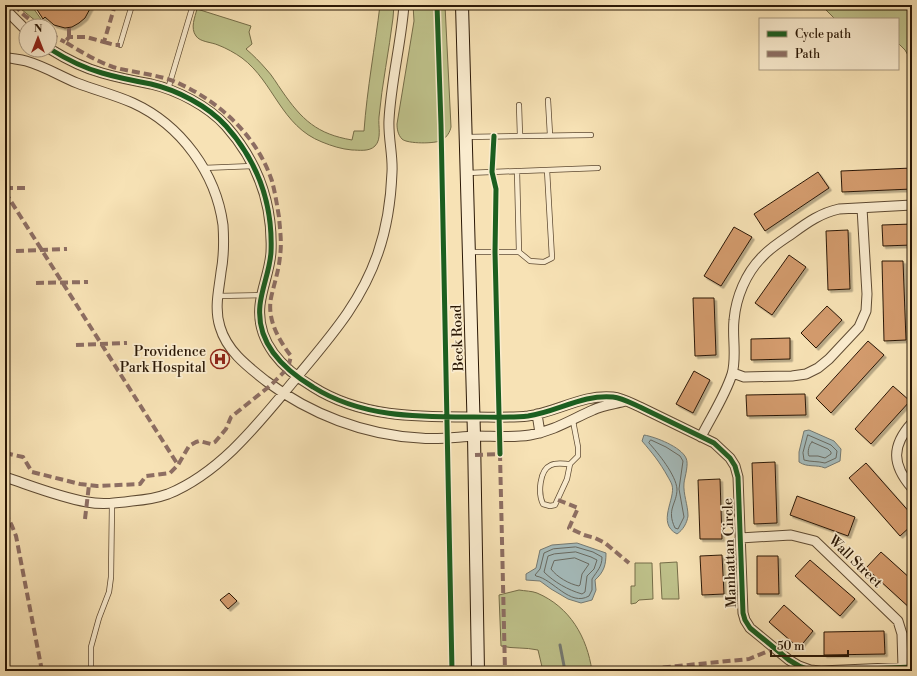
<svg xmlns="http://www.w3.org/2000/svg" width="917" height="676" viewBox="0 0 917 676" font-family="'Libre Bodoni',serif">
<defs>
<filter id="shadow"><feDropShadow dx="2.5" dy="2.5" stdDeviation="0" flood-color="#0004"/></filter>
</defs>
<rect width="100%" height="100%" fill="#f7e2b5"/>
<filter id="stains"><feTurbulence type="fractalNoise" baseFrequency=".005" numOctaves="4"/><feColorMatrix values="0 0 0 0 .2 0 0 0 0 .09 0 0 0 0 .02 0 0 0 .5 -.17"/></filter>
<radialGradient id="worn" r=".72"><stop offset=".6" stop-color="#630" stop-opacity="0"/><stop offset="1" stop-color="#630" stop-opacity=".3"/></radialGradient>
<path fill="#bfc28b" stroke="#756d48" d="M 16,5 L 31,5 L 46,26 L 42,26 Z
M 380,5 L 394,5 L 393,18 C 389,51 382,84 379,117 C 378,126 382,139 375,146 C 369,152 359,150 352,150 C 341,149 332,146 322,142 C 281,126 274,82 242,58 C 235,53 226,48 218,45 C 211,42 200,42 196,36 C 190,28 195,17 197,9 L 251,26 L 249,32 L 252,44 L 246,49 C 253,55 260,62 266,69 C 272,75 277,84 282,91 C 302,120 317,134 352,140 L 354,131 L 364,131 C 367,89 375,47 380,5 Z
M 413,5 L 445,5 L 451,127 C 450,132 447,137 442,140 C 436,144 407,144 402,139 C 398,135 397,129 397,124 L 414,21 Z
M 822,5 L 912,5 L 912,62 L 905,50 L 898,43 L 898,19 L 835,19 L 822,6 Z
M 677,562 L 679,599 L 662,599 L 660,563 Z
M 635,563 L 652,563 L 653,599 L 639,600 L 636,603 L 631,604 L 631,586 L 635,586 Z
M 519,590 C 525,591 532,591 537,593 C 570,607 587,637 592,671 L 543,671 L 538,650 C 525,647 513,649 501,646 L 499,595 Z"/>
<path fill="#a4baba" stroke="#747972" d="M 809,430 L 834,441 L 841,449 L 840,461 L 825,468 C 816,464 808,468 799,462 L 799,452 L 804,431 Z
M 644,435 C 656,437 681,447 686,458 C 689,464 685,476 684,483 C 683,494 688,505 688,516 C 687,523 683,530 677,534 C 656,523 676,499 672,485 C 671,482 669,479 668,477 C 659,461 653,454 642,441 Z
M 577,543 L 606,553 C 606,565 604,572 595,580 L 596,590 L 592,600 L 581,603 L 568,599 L 551,589 L 540,581 L 526,580 L 526,574 L 536,568 L 540,550 L 552,545 Z"/>
<g fill="none" stroke-linecap="round" stroke-linejoin="round">
<path stroke="#686960" stroke-width="1" d="M 808,435 L 831,445 L 837,451 L 836,458 L 825,463 C 817,461 811,462 804,460 L 803,453 Z
M 651,440 L 666,447 L 680,456 L 683,461 L 679,489 L 684,517 L 678,529 L 675,528 C 666,509 677,504 677,489 C 676,475 658,453 649,443 Z
M 812,442 L 828,449 L 831,452 L 831,454 L 825,458 L 818,456 L 809,456 C 807,453 809,444 812,442 Z
M 576,547 L 593,552 L 602,557 C 602,567 597,571 592,579 L 592,590 L 589,596 C 570,607 553,579 536,576 L 535,575 L 540,569 L 544,553 L 553,549 Z
M 576,552 L 591,557 L 597,560 L 594,569 L 587,576 L 585,592 L 582,594 C 568,590 554,582 544,572 L 548,556 L 554,554 Z
M 575,558 L 589,564 L 582,574 L 580,585 L 579,586 C 569,584 557,577 551,569 L 554,561 Z"/>
<path stroke="#747972" stroke-width="3" d="M 560,645 L 565,671"/>
</g>
<path fill="#d39b6d" stroke="#2b1806" filter="url(#shadow)" d="M 34,5 L 92,5 L 85,18 L 79,23 L 72,27 L 65,28 L 54,25 L 45,17 L 43,19 Z
M 912,168 L 912,189 L 842,192 L 841,171 Z
M 818,172 L 829,188 L 765,231 L 754,214 Z
M 912,224 L 912,245 L 883,246 L 882,225 Z
M 734,227 L 752,237 L 721,286 L 704,276 Z
M 848,230 L 850,289 L 828,290 L 826,231 Z
M 789,255 L 806,267 L 772,315 L 755,303 Z
M 882,261 L 903,261 L 906,340 L 884,341 Z
M 693,298 L 714,298 L 716,355 L 695,356 Z
M 827,306 L 842,320 L 816,348 L 801,333 Z
M 790,338 L 790,359 L 751,360 L 751,339 Z
M 868,341 L 884,355 L 831,413 L 816,398 Z
M 694,371 L 710,380 L 693,413 L 676,404 Z
M 893,386 L 910,401 L 871,444 L 855,429 Z
M 805,394 L 806,415 L 747,416 L 746,395 Z
M 775,462 L 777,523 L 754,524 L 752,463 Z
M 866,463 L 912,515 L 912,525 L 900,536 L 849,478 Z
M 720,479 L 722,539 L 700,539 L 698,480 Z
M 797,496 L 855,517 L 848,536 L 790,515 Z
M 881,552 L 912,580 L 912,610 L 866,568 Z
M 722,555 L 724,594 L 702,595 L 700,556 Z
M 757,556 L 778,556 L 779,594 L 757,594 Z
M 810,560 L 855,599 L 840,616 L 795,576 Z
M 229,593 L 237,601 L 228,609 L 220,600 Z
M 784,605 L 813,631 L 799,648 L 769,622 Z
M 884,631 L 885,654 L 824,655 L 824,632 Z"/>
<g fill="none" stroke-linecap="round" stroke-linejoin="round">
<g stroke="#5e4a32" stroke-width="6">
<path id="lane" d="M 120,45 L 132,5
M 168,89 L 193,5
M 548,100 L 550,135
M 519,105 L 520,136
M 466,137 L 591,135
M 203,168 L 253,166
M 517,171 L 519,252
M 467,173 L 598,168
M 469,252 L 519,252 L 530,261 L 544,262 L 552,258 L 547,170
M 217,296 L 262,295
M 570,464 C 564,464 557,462 551,465 C 539,470 538,494 543,504 L 550,506 L 555,505 L 567,479 L 570,464 L 578,456 L 578,447 L 573,421
M 91,671 L 91,647 L 99,618 L 109,592 L 111,577 L 112,504"/>
</g>
<g stroke="#5e4a32" stroke-width="11">
<path id="street" d="M 5,9 L 26,30
M 50,49 C 66,59 84,68 102,73 C 119,78 135,81 151,84 C 177,90 208,106 226,126 C 258,162 273,204 271,252 C 270,270 262,287 260,305 C 256,342 283,369 313,387 C 362,418 419,417 474,417 C 492,417 510,418 528,416 C 557,412 583,394 613,397 C 622,398 631,403 640,407 L 714,443 L 730,458 L 735,466 L 738,477 L 743,613 L 745,620 L 750,628 L 789,660 L 799,666 L 810,670 L 821,671 L 912,667
M 5,57 C 12,59 19,59 26,61 C 44,66 60,76 77,83 C 95,90 115,95 133,103 C 181,125 216,173 223,225 C 224,240 224,256 221,272 C 219,290 214,308 220,327 C 227,351 247,366 266,381 C 310,414 364,435 420,438 C 438,440 456,437 475,436 C 493,436 512,438 530,435 C 554,431 572,419 593,410 C 603,405 615,404 626,401
M 733,373 L 744,377 L 792,376 L 806,374 L 818,368 L 829,359 L 859,327 L 866,311 L 867,294 L 862,208
M 537,414 L 540,433
M 912,423 C 891,446 892,465 912,488
M 701,437 C 711,417 725,396 732,374 C 737,357 732,337 734,320 C 736,297 746,273 762,257 C 771,247 783,240 793,233 C 808,222 821,213 839,209 L 912,205
M 5,477 C 32,486 59,497 87,502 C 102,505 117,503 132,501 C 144,500 157,498 168,494 C 222,472 261,420 297,377 C 330,337 361,303 378,253 C 387,227 391,199 392,172 C 393,155 388,137 389,120 C 391,81 401,44 404,5
M 740,538 L 791,535 L 815,541 L 898,621 L 902,634 L 903,667"/>
</g>
<g stroke="#2b1806" stroke-width="14">
<path id="secondary" d="M 462,5 L 474,436 L 478,671"/>
</g>
<use href="#lane" stroke="#faeccf" stroke-width="4.5"/>
<use href="#street" stroke="#faeccf" stroke-width="9"/>
<use href="#secondary" stroke="#faeccf" stroke-width="12"/>
<path stroke="#8d6e63" stroke-width="4" stroke-dasharray="8 4" stroke-linecap="butt" d="M 14,5 L 24,15 L 38,26
M 69,28 L 69,37
M 50,34 L 65,42
M 104,42 L 115,45 L 120,45
M 5,188 L 28,188
M 5,192 L 178,465
M 16,251 L 67,249
M 36,283 L 88,282
M 76,345 L 127,343
M 5,453 L 23,457 L 32,472 L 80,484 L 97,486 L 140,484 L 146,476 L 170,473 L 178,465 L 189,446 L 196,442 L 199,441 L 211,444 L 215,442 L 226,429 L 231,417 L 271,385 L 288,368 L 291,356 C 278,339 267,319 271,298 C 274,284 279,270 280,256 C 282,243 280,230 279,217 C 277,205 275,192 272,181 C 257,136 220,102 178,83 C 158,74 134,73 113,67 C 96,61 80,51 65,42 L 69,37 L 86,37 L 104,42 L 115,5
M 475,455 L 500,454 L 505,671
M 558,500 L 578,508 L 569,528 L 584,535 L 595,538 L 605,543 L 629,563
M 5,512 L 12,526 L 16,536 L 42,671
M 85,519 L 89,485
M 627,671 L 749,659 L 776,648"/>
<g stroke="#faeccf" stroke-width="8">
<path id="cycleway" d="M 437,5 L 441,125 L 452,671
M 50,49 C 66,59 84,68 102,73 C 119,78 135,81 151,84 C 177,90 208,106 226,126 C 258,162 273,204 271,252 C 270,270 262,287 260,305 C 256,342 283,369 313,387 C 362,418 419,417 474,417 C 492,417 510,418 528,416 C 557,412 583,394 613,397 C 622,398 631,403 640,407 L 714,443 L 730,458 L 735,466 L 738,477 L 743,613 L 745,620 L 750,628 L 789,660 L 799,666 L 810,670 L 821,671 L 912,667
M 494,136 L 492,172 L 496,189 L 495,252 L 500,454"/>
</g>
<use href="#cycleway" stroke="#1b5e20" stroke-width="5"/>
</g>
<defs>
<g id="hospital-ring" transform="scale(1)"><circle r="9.5" fill="#faeccf" stroke="#8f2418" stroke-width="1.5"/><path d="M-5-5h3v3.5h4V-5h3V5h-3V1.5h-4V5h-3Z" fill="#8f2418"/></g>
</defs>
<g fill-rule="evenodd">
<use href="#hospital-ring" x="220" y="359"/>
</g>
<g text-anchor="middle" stroke-width="3.5" stroke-linejoin="round" paint-order="stroke">
<g font-size="14" fill="#2b1806" stroke="#faeccf">
<text transform="translate(457 338) rotate(-92)" y="5">Beck Road</text>
<text transform="translate(729 553) rotate(-92)" y="5">Manhattan Circle</text>
<text transform="translate(856 561) rotate(44)" y="5">Wall Street</text>
</g>
<g font-size="14" fill="#2b1806" stroke="#faeccf" text-anchor="end">
<text x="206" y="356">Providence<tspan x="206" dy="16">Park Hospital</tspan></text>
</g>
</g>
<rect width="917" height="676" fill="none" stroke="#f7e2b5" stroke-width="20"/>
<rect x="6" y="6" width="905" height="664" fill="none" stroke="#2b1806" stroke-width="2"/>
<rect x="10" y="10" width="897" height="656" fill="none" stroke="#2b1806"/>
<rect x="759" y="18" width="140" height="52" fill="#faeccf" stroke="#a7977f"/>
<rect x="767" y="31" width="20" height="6" fill="#1b5e20" stroke="#a7977f"/>
<text x="795" y="38" font-size="12" fill="#2b1806">Cycle path</text>
<rect x="767" y="51" width="20" height="6" fill="#8d6e63" stroke="#a7977f"/>
<text x="795" y="58" font-size="12" fill="#2b1806">Path</text>
<g transform="translate(38 38)"><circle r="19" fill="#faeccf" stroke="#a7977f"/>
<path d="M0-3L7 15L0 10L-7 15Z" fill="#8f2418"/>
<text y="-6" font-size="11" font-weight="bold" text-anchor="middle" fill="#2b1806">N</text>
</g>
<path d="M771 650v6h77v-6" fill="none" stroke="#2b1806" stroke-width="2"/>
<text x="777" y="650" font-size="12" fill="#2b1806" stroke="#faeccf" stroke-width="3" paint-order="stroke">50 m</text>
<rect width="100%" height="100%" filter="url(#stains)"/>
<rect width="100%" height="100%" fill="url(#worn)"/>
</svg>
